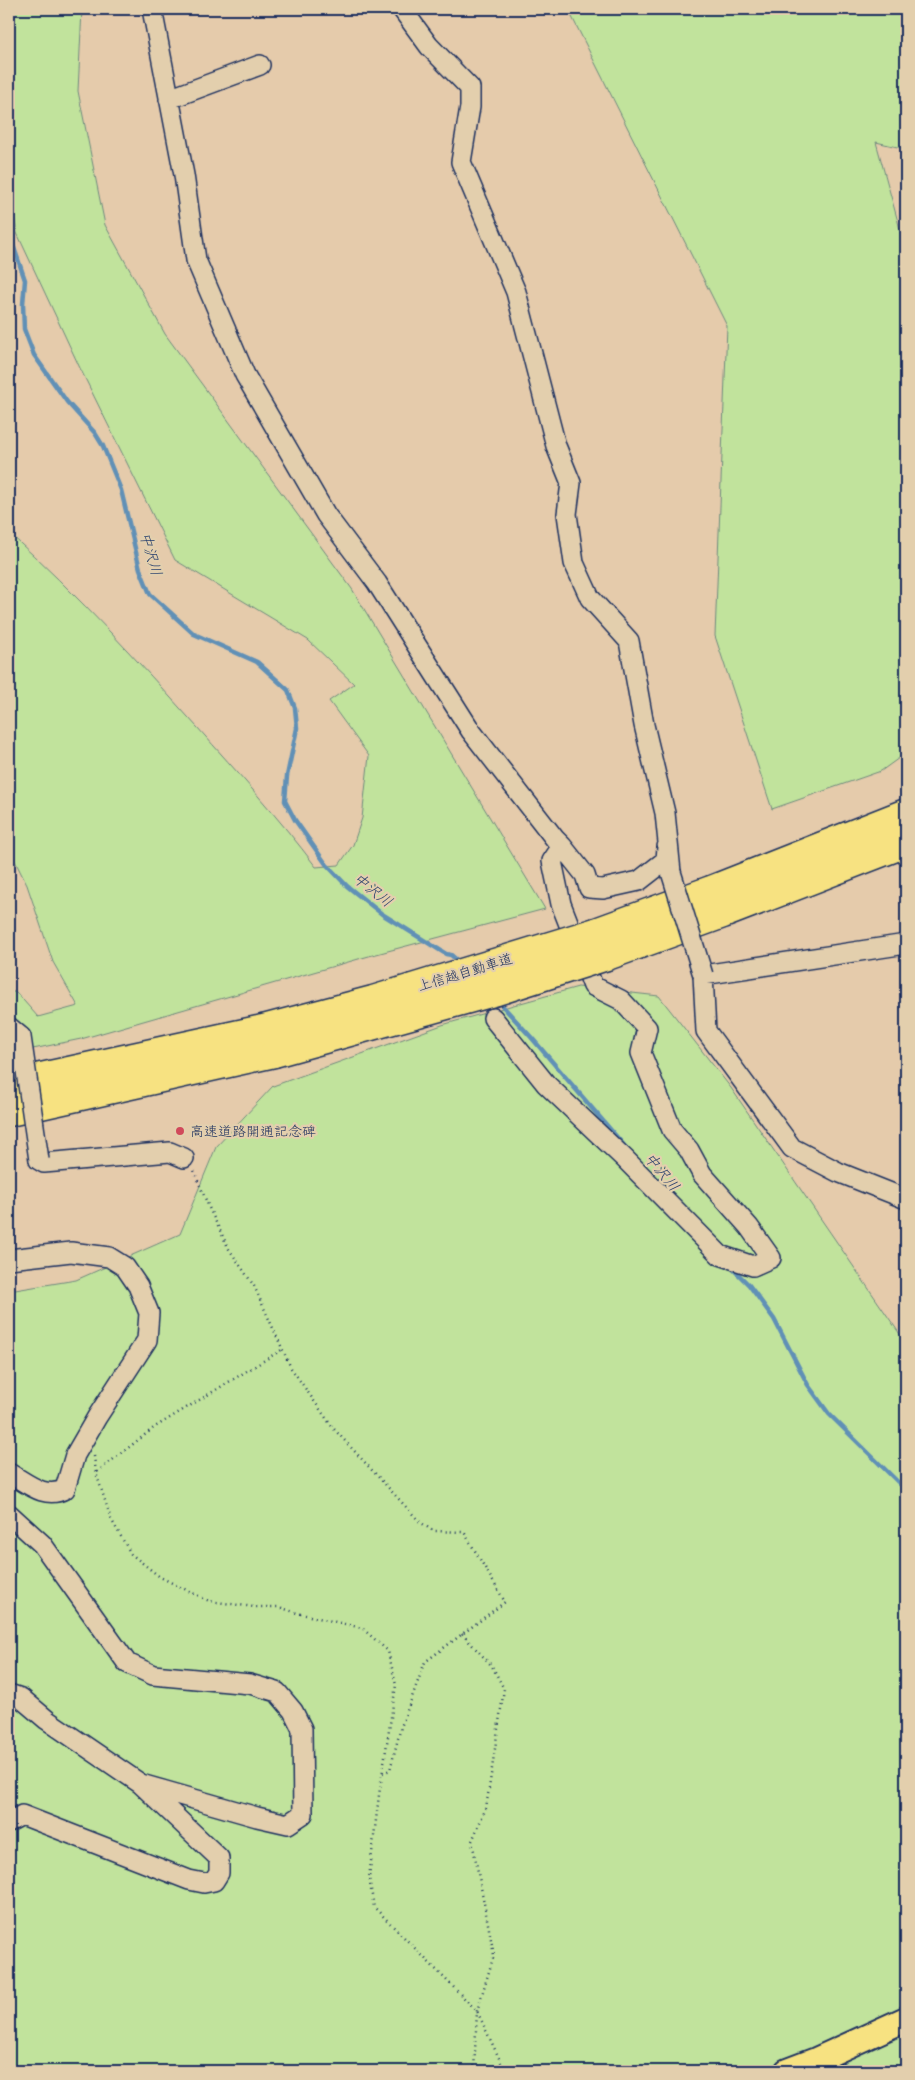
<svg xmlns="http://www.w3.org/2000/svg" width="915" height="2080" viewBox="0 0 915 2080" font-family="'Playpen Sans','Klee One',sans-serif">
<rect width="100%" height="100%" fill="#e5cbab"/>
<filter id="ink" filterUnits="userSpaceOnUse"><feTurbulence type="fractalNoise" baseFrequency=".02" numOctaves="2"/><feDisplacementMap in="SourceGraphic" scale="10" xChannelSelector="R" yChannelSelector="G"/><feConvolveMatrix kernelMatrix="1 2 1 2 8 2 1 2 1" color-interpolation-filters="sRGB"/></filter>
<g filter="url(#ink)">
<path fill="#c1e39c" stroke="#6e897d" d="M 9,9 L 82,9 L 78,91 L 105,225 L 165,334 L 352,589 L 545,909 L 369,956 L 81,1039 L 9,1054 L 9,992 L 16,992 L 38,1017 L 78,1006 L 53,962 L 27,885 L 9,849 L 9,533 C 76,593 137,660 197,727 C 238,773 279,818 316,867 L 339,865 L 353,845 L 362,818 L 369,756 L 329,701 L 354,684 L 308,640 L 175,560 L 79,366 L 17,233 L 9,188 Z
M 568,9 L 906,9 L 906,149 L 876,142 L 906,251 L 906,753 L 881,771 L 772,809 L 715,636 L 727,326 Z
M 578,987 L 659,996 L 731,1088 L 906,1343 L 906,2071 L 9,2071 L 9,1291 L 76,1280 L 180,1234 L 216,1147 L 273,1086 L 442,1025 Z"/>
<g fill="none" stroke-linecap="round" stroke-linejoin="round">
<path stroke="#6190b6" stroke-width="4.5" d="M 9,233 L 25,280 L 23,304 L 24,329 L 34,355 L 67,402 L 95,433 L 103,446 L 121,490 L 140,569 L 150,594 L 194,634 L 257,662 L 288,690 L 295,708 L 297,728 L 287,776 L 285,801 L 295,820 L 326,864 L 347,886 L 382,914 L 446,954 L 451,955 L 460,963
M 497,1000 L 531,1037 L 627,1149
M 731,1267 L 749,1285 L 774,1319 L 808,1385 L 829,1414 L 906,1490"/>
<g stroke="#1b2f5e" stroke-width="22">
<path id="minor" d="M 152,9 L 184,175 L 196,260 L 245,375 L 326,515 L 377,583 L 471,731 L 555,839 L 562,846 L 552,861 L 561,904 L 593,986 L 621,1000 L 647,1028 L 641,1053 L 672,1130 L 689,1150 L 702,1174 L 749,1227 L 771,1258 L 753,1266 L 720,1255 L 625,1159 L 546,1084 L 493,1018
M 402,9 L 429,46 L 470,88 L 470,107 L 461,162 L 516,292 L 556,446 L 571,483 L 567,514 L 574,563 L 590,598 L 629,641 L 644,725 L 665,813 L 671,872
M 169,99 L 260,65
M 562,846 L 585,875 L 589,888 L 603,889 L 639,881 L 666,860 L 667,847
M 906,944 L 703,975 L 706,1031 L 792,1148 L 838,1172 L 906,1199
M 9,1027 L 21,1037
M 39,1160 L 44,1163 L 170,1152 L 184,1158
M 9,1259 L 71,1252 L 109,1257 L 125,1267 L 138,1286 L 149,1313 L 147,1340 L 97,1417 L 75,1455 L 65,1489 C 45,1500 27,1483 9,1473
M 9,1514 L 42,1544 L 127,1663 L 153,1675 L 250,1684 L 277,1692 L 293,1711 L 302,1729 L 303,1814 L 288,1824 L 257,1817 L 141,1784
M 9,1694 L 21,1698 L 47,1720 L 141,1784 L 219,1858 L 219,1873 L 214,1881 L 204,1883 L 189,1880 L 22,1815 L 9,1822"/>
</g>
<g stroke="#1b2f5e" stroke-width="28">
<path id="major" d="M 787,2071 L 816,2060 L 906,2019"/>
</g>
<g stroke="#1b2f5e" stroke-width="31">
<path id="highway" d="M 596,932 L 711,890 L 906,813
M 607,956 L 723,914 L 906,843
M 9,1084 L 263,1029
M 9,1112 L 274,1053"/>
</g>
<path stroke="#1b2f5e" stroke-width="2.5" stroke-dasharray="1 4" stroke-linecap="butt" d="M 194,1171 L 210,1210 L 229,1249 L 254,1286 L 291,1368 L 333,1428 L 420,1522 L 433,1531 L 464,1532 L 505,1602 L 425,1662 L 401,1727 L 390,1770 L 383,1773
M 94,1456 L 96,1473 L 111,1519 L 131,1554 L 160,1577 L 209,1601 L 254,1607 L 279,1607 L 297,1613 L 362,1628 L 388,1651 L 396,1685 L 379,1795 L 369,1878 L 374,1907 L 477,2011 L 505,2071
M 97,1472 L 155,1427 L 283,1349
M 462,1634 L 492,1666 L 504,1689 L 486,1808 L 472,1841 L 494,1955 L 477,2011 L 474,2071"/>
<use href="#minor" stroke="#e3cfad" stroke-width="19"/>
<use href="#major" stroke="#f7e281" stroke-width="24"/>
<use href="#highway" stroke="#f7e281" stroke-width="28"/>
<g stroke="#1b2f5e" stroke-width="22" stroke-linecap="butt">
<path id="minor-bridge" d="M 671,872 L 703,975
M 21,1037 L 39,1160"/>
</g>
<g stroke="#1b2f5e" stroke-width="31" stroke-linecap="butt">
<path id="highway-bridge" d="M 263,1029 L 373,1000 L 596,932
M 274,1053 L 497,991 L 607,956"/>
</g>
<use href="#minor-bridge" stroke="#e3cfad" stroke-width="19"/>
<use href="#highway-bridge" stroke="#f7e281" stroke-width="28"/>
</g>
</g>
<circle fill="#d1495b" stroke="#e3cfad" stroke-width="2" cx="180" cy="1131" r="5"/>
<g text-anchor="middle" stroke-width="4.5" stroke-linejoin="round" paint-order="stroke">
<g font-size="14" fill="#1b2f5e" stroke="#e3cfad">
<text transform="translate(465 972) rotate(-17)" y="5">上信越自動車道</text>
</g>
<g font-size="14" fill="#1b2f5e" stroke="#e3cfad" text-anchor="start">
<text x="190" y="1136">高速道路開通記念碑</text>
</g>
<g font-size="15" font-style="italic" fill="#273f6d" stroke="#e3cfad">
<text transform="translate(151 554) rotate(74)" y="5">中沢川</text>
<text transform="translate(373 890) rotate(38)" y="5">中沢川</text>
<text transform="translate(662 1172) rotate(50)" y="5">中沢川</text>
</g>
</g>
<rect width="915" height="2080" fill="none" stroke="#e3cfad" stroke-width="30"/>
<rect x="15" y="15" width="885" height="2050" fill="none" stroke="#1b2f5e" stroke-width="2" filter="url(#ink)"/>
</svg>
